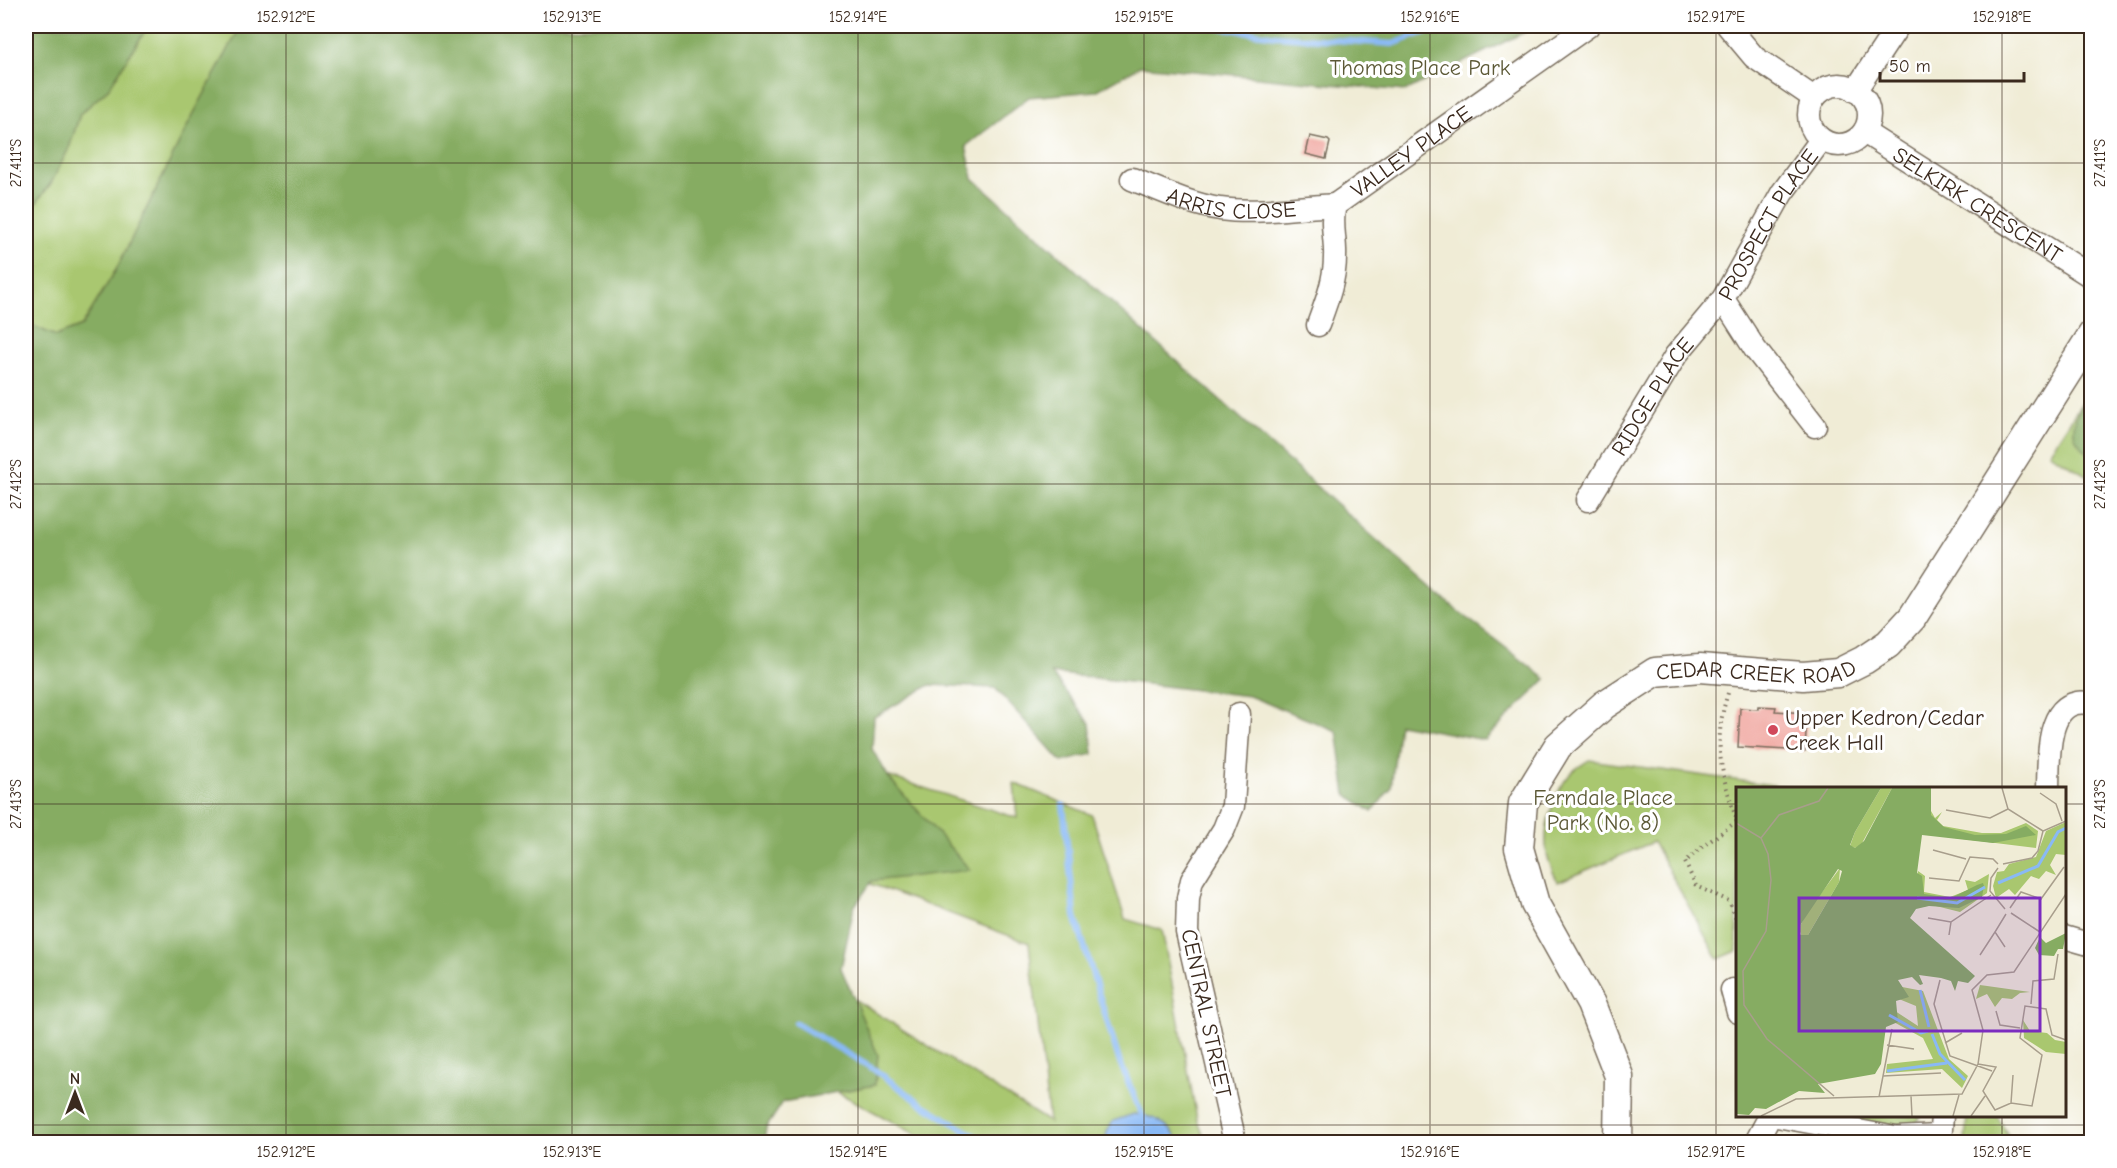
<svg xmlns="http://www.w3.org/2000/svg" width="2117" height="1168" viewBox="0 0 2117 1168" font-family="'Comic Neue',sans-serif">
<rect width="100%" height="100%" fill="#fff"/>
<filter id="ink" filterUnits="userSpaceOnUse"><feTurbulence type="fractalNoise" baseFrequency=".0167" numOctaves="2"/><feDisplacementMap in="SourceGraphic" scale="12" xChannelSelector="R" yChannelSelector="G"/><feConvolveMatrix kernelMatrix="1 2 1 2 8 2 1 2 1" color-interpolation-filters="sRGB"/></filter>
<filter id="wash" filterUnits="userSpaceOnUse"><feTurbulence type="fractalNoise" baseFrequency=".008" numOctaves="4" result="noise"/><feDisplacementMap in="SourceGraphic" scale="24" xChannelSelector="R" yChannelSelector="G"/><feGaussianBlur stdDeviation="1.35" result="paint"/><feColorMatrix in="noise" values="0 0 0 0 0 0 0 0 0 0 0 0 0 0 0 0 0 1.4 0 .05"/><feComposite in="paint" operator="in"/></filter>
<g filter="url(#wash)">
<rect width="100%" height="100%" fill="#f0ecd6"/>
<path fill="#a9c76f" stroke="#727846" stroke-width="1.5" d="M 148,26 L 241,26 L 193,115 L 116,270 L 82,326 L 56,336 L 26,323 L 26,217 L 51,183 L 69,148 L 80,114 L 109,88 Z
M 2091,389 L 2091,478 L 2049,453 Z
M 1589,760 L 1794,788 L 1738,788 L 1737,951 L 1718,959 L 1653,842 L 1558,882 C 1552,871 1547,860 1546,847 C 1544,823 1555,791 1571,773 C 1576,768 1583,764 1589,760 Z
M 859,767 L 1017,818 L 1014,783 L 1092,815 L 1125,919 L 1162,930 L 1197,1119 L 1206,1142 L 930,1142 L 800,1072 L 816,975 L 1049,1122 L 1029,943 L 836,871 Z
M 1837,1116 L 1920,1116 L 1917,1122 L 1901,1128 L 1885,1130 Z
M 1967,1116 L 1997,1116 L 2012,1142 L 1965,1142 Z"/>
<path fill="#86ac62" stroke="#606b40" stroke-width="1.5" d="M 26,26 L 148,26 L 109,88 L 80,114 L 69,148 L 51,183 L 26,217 Z
M 241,26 L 1537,26 L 1405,91 L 1140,66 L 1096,91 L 1029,97 L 966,146 L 973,178 L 1439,596 L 1546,679 L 1485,740 L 1399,724 L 1391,788 L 1372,812 L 1346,794 L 1337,731 L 1249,696 L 1051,673 L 1090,723 L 1093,754 L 1062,762 L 995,688 L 930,685 L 874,717 L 872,749 L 889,778 L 970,870 L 872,881 L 854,907 L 841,968 L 878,1055 L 875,1085 L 783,1102 L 766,1128 L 764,1142 L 26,1142 L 26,323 L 56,336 L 82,326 L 116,270 L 193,115 Z
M 2091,388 L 2091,456 C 2088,451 2082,448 2078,442 C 2066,426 2083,403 2091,388 Z"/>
<path fill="#89b9f5" stroke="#62728a" stroke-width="1.5" d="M 1134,1114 C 1154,1116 1169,1123 1179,1142 L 1105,1142 L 1107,1132 L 1113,1121 Z"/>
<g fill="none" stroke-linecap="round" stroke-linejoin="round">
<path stroke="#89b9f5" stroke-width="6" d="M 1209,26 L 1276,36 L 1393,44 L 1441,26
M 1063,805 L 1075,916 L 1119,1060 L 1145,1122
M 796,1023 L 875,1070 L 922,1104 L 985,1142"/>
</g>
<g id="blocks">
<path fill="#ee9991" d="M 1310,136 L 1328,140 L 1330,142 L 1326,159 L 1306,154 Z
M 1758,706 L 1776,707 L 1775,711 L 1807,713 L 1805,751 L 1738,747 L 1740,708 L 1758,709 Z"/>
</g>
</g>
<g filter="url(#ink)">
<use href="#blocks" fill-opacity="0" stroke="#7a6e5e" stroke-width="1.5"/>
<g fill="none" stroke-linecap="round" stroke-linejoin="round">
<g stroke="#7a6e5e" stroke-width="25">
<g id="minor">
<path d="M 1728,26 L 1754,57 L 1814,98"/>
<circle cx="1839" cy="115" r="30"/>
<path d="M 1855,91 L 1898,26"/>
<path id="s1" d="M 1864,132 L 2092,277"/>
<path id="s2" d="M 1132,179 C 1160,190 1189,204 1220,209 C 1257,214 1298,207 1335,205"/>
<path id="s3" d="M 1318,325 C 1326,303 1335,281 1335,257 C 1336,239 1330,223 1335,205 L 1588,26"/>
<path id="s4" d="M 1815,426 L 1755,349 L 1723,299 L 1782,193 L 1821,140"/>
<path id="s5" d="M 1588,500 L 1676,355 L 1723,299"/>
<path d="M 2048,788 C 2049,765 2045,708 2077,703 C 2081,702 2087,703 2092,703"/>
<path d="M 2064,937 L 2092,945"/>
<path d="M 1732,990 L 1738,1012"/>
<path d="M 1777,1116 L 1896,1138 L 1940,1136"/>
<path d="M 1235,1142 L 1187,932 L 1188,898 L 1192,880 L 1224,829 L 1233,806 L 1239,714"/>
<path d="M 1756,1142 L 1770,1116"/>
<path d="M 1940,1142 L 1942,1116"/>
</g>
</g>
<g stroke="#7a6e5e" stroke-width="31">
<g id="tertiary">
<path id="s6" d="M 1618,1142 L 1619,1076 L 1591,1004 L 1535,904 L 1519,848 L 1523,803 L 1558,746 L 1604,705 L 1655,672 L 1700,668 L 1803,676 L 1838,673 L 1864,660 L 1888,644 L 1912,618 L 2092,335"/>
</g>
</g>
<path stroke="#7a6e5e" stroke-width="4" stroke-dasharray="1.5 4.5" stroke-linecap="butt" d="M 1728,693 C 1712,743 1721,773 1737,821 L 1702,847 L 1685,862 L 1696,886 L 1729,901 L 1738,923"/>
<use href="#minor" stroke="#fff" stroke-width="22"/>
<use href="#tertiary" stroke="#fff" stroke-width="28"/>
</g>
</g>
<path fill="none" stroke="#3b2a1e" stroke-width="1.5" stroke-opacity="0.45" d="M 286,26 L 286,1142M 572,26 L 572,1142M 858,26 L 858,1142M 1144,26 L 1144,1142M 1430,26 L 1430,1142M 1716,26 L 1716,1142M 2002,26 L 2002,788M 26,163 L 2092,163M 26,484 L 2092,484M 26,804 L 1738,804M 2064,804 L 2092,804M 2002,1116 L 2002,1142M 26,1125 L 2092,1125"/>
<circle fill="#d1495b" stroke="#fff" stroke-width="2" cx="1773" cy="730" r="6"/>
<g text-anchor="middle" stroke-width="6" stroke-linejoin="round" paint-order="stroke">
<g font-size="22" fill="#5c5936" stroke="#fff">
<text x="1420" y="75">Thomas Place Park</text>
<text x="1603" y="805">Ferndale Place<tspan x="1603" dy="25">Park (No. 8)</tspan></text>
</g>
<g font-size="22" fill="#3b2a1e" stroke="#fff">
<text dy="8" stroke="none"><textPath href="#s3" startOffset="216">VALLEY PLACE</textPath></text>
<text dy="8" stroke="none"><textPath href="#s2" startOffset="104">ARRIS CLOSE</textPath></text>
<text dy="8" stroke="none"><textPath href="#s1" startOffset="135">SELKIRK CRESCENT</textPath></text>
<text dy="8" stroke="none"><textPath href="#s4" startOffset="244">PROSPECT PLACE</textPath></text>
<text dy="8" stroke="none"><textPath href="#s5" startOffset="122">RIDGE PLACE</textPath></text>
<text dy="8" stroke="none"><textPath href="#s6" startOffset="652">CEDAR CREEK ROAD</textPath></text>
<text transform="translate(1207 1013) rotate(78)" y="8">CENTRAL STREET</text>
</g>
<g font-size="22" fill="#3b2a1e" stroke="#fff" text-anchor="start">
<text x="1785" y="725">Upper Kedron/Cedar<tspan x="1785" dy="25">Creek Hall</tspan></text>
</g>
</g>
<g transform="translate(1736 787)">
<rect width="330" height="330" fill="#f0ecd6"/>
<path d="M 145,1 L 156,1 L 125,58 L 119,61 L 114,59 L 119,45 ZM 195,24 L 199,31 L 206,25 L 201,33 L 207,39 L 246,46 L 265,46 L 290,36 L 302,44 L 300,61 L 186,47 ZM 330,35 L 330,68 L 320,67 L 314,78 L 320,88 L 310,84 L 303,92 L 295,89 L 279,108 L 273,102 L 260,111 L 257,99 L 261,85 L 268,84 L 273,77 L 300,70 L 310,44 ZM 104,81 L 103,95 L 72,148 L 65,148 L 63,141 L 72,124 ZM 182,84 L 189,89 L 188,105 L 214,110 L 232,103 L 229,93 L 239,95 L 253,87 L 251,106 L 224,125 L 196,118 L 175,122 ZM 244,198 L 294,205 L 284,206 L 276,212 L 266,211 L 259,220 L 251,207 L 240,212 ZM 161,199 L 187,204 L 213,272 L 232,289 L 226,301 L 206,282 L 150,286 L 151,277 L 197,272 L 187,251 L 154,233 L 156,222 L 182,239 L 180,219 L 158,210 ZM 287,233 L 294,244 L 311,246 L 319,253 L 330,255 L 330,267 L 310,265 L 288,251 Z" fill="#a9c76f"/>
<path d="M 0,1 L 145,1 L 119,45 L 114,58 L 119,61 L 128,54 L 156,1 L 195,1 L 195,28 L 208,40 L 239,48 L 270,47 L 290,39 L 300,48 L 257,56 L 186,48 L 181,86 L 186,89 L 188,107 L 215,111 L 241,98 L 247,96 L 248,99 L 246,110 L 223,121 L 193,119 L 180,122 L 174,131 L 239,189 L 232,196 L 222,194 L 219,204 L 215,194 L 205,191 L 183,188 L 187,197 L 184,198 L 176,190 L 162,193 L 173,210 L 160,214 L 162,235 L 150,240 L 145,277 L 139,287 L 82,297 L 89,306 L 63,304 L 30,322 L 19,321 L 13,328 L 0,327 ZM 102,82 L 106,84 L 103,95 L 72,148 L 65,148 L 62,145 L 65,137 ZM 330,146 L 327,162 L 322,162 L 318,169 L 303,168 L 299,161 L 304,150 L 310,156 Z" fill="#86ac62" fill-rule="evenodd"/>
<path fill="none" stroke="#89b9f5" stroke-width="3" d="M 262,96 L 302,79 L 322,45 L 330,41M 181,111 L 221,116 L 249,100M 184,203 L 193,240M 153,228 L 185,246 L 192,244M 196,247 L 204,267 L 229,293M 151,284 L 211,276"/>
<path fill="none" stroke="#a89e8c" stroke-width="1.5" d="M 266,1 L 272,22 L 307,44M 304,6 L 320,17 L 326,34M 210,23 L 254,31 L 272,22M 0,36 L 25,51 L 32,67 L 35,93 L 30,144 L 7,184 L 8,218 L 31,252 L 98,309M 25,51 L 43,28 L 83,14 L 92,1M 197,63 L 230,72M 267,77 L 296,71 L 302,64 L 307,44 L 330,34M 262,81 L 255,91 L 254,104 L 269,122M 193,91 L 223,94 L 234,70 L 257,72 L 262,77M 274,121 L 285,105 L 305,112 L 328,80M 275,126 L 304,145M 192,131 L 215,135M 213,148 L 215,135 L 255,108M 269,160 L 259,145 L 270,127M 244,168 L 259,145M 204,193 L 198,217 L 214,269 L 256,284M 295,217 L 297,194 L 318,192 L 322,167M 260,224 L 264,238 L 284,241M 209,256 L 226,246M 151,258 L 178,262M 242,277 L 260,280 L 247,304 L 259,323 L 275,316 L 296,319 L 306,268 L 284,251 L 289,219 L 310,222 L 316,248 L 330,253M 147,289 L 205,286M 175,309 L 176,329M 143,310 L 156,242M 275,316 L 277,288M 25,329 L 60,312 L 226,307 L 242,277 L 247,243 L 236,203 L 251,188 L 278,185 L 330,107M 217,329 L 223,308M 235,329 L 249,309"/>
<path fill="#7b2cbf" fill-opacity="0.15" stroke="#7b2cbf" stroke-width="3" d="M 63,111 L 304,111 L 304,244 L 63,244 Z"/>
<rect width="330" height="330" fill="none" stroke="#3b2a1e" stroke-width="3"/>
</g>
<rect width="2117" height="1168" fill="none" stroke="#fff" stroke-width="66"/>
<g transform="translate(75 1093)" stroke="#ffffff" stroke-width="4.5" paint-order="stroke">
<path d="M0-4.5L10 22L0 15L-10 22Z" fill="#3b2a1e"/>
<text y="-9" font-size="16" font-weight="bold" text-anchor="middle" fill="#3b2a1e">N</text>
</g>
<path d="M1880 72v9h144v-9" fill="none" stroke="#3b2a1e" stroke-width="3"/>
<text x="1889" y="72" font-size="18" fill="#3b2a1e" stroke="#ffffff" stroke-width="4.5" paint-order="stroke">50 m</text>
<rect x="33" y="33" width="2051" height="1102" fill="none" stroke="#3b2a1e" stroke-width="2"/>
<g font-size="15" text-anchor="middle" fill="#3b2a1e">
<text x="286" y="22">152.912°E</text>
<text x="572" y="22">152.913°E</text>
<text x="858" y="22">152.914°E</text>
<text x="1144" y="22">152.915°E</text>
<text x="1430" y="22">152.916°E</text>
<text x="1716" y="22">152.917°E</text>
<text x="2002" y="22">152.918°E</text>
<text transform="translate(16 163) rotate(-90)" y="5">27.411°S</text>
<text transform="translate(2100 163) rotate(-90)" y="5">27.411°S</text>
<text transform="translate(16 484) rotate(-90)" y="5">27.412°S</text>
<text transform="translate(2100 484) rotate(-90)" y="5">27.412°S</text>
<text transform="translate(16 804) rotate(-90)" y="5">27.413°S</text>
<text transform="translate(2100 804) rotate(-90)" y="5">27.413°S</text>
<text x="286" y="1157">152.912°E</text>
<text x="572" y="1157">152.913°E</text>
<text x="858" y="1157">152.914°E</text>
<text x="1144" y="1157">152.915°E</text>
<text x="1430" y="1157">152.916°E</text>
<text x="1716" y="1157">152.917°E</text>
<text x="2002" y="1157">152.918°E</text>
</g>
</svg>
